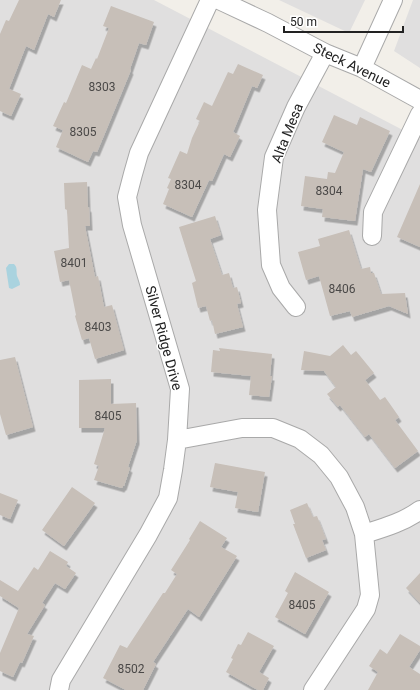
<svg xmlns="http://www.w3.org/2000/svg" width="420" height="690" viewBox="0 0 420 690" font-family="Roboto,sans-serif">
<defs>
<filter id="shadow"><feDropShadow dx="2.5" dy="4.5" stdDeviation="0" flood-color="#0004"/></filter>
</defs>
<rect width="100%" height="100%" fill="#f2efe9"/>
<path fill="#e0dfdf" d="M 0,0 L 154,0 L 420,139 L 420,690 L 0,690 Z
M 279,0 L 365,0 L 349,33 Z
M 413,0 L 420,0 L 420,68 L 394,51 Z"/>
<path fill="#aad3df" d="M 9,264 L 14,264 C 18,268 16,271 17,276 C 18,279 20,281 20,285 L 12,289 L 9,288 L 6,268 Z"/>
<path fill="#c7bfb8" filter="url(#shadow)" d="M 19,0 L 61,0 L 54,17 L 48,14 L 34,50 L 26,46 L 9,89 L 21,94 L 11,116 L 0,111 L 0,34 L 6,20 L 9,21 Z
M 111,6 L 154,22 L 146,45 L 139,43 L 130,69 L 131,70 L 105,133 L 97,152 L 93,151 L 88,162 L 56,147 L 63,130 L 53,126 L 64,102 L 66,103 L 82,65 L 91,69 L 96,58 L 97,59 L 109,28 L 103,26 Z
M 238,64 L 263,75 L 257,88 L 252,86 L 233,132 L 240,136 L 230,157 L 224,154 L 212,181 L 209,180 L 192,217 L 163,204 L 169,189 L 167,188 L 171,179 L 168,178 L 180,151 L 187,154 L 192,138 L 200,121 L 196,119 L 204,102 L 212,106 L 228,72 L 233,74 Z
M 334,115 L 357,125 L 360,117 L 390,131 L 371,172 L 363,169 L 355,221 L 322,217 L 323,209 L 301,206 L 305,176 L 327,179 L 328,172 L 335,173 L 344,152 L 322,142 Z
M 87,182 L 88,208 L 89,207 L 90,226 L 85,226 L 95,277 L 98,276 L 104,307 L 112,305 L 124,350 L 95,359 L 89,338 L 82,340 L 75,316 L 76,315 L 69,280 L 60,282 L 54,251 L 69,248 L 67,210 L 65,209 L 64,183 Z
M 420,184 L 420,247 L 397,237 Z
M 215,216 L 221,235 L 210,239 L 222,275 L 229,273 L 233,288 L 237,287 L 241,303 L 237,304 L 243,327 L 215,334 L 212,320 L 210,321 L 206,306 L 198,308 L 192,283 L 196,281 L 179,227 Z
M 349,230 L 361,269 L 370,267 L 371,273 L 374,273 L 381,294 L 405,293 L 408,314 L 389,306 L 352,317 L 350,311 L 330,316 L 319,276 L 306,280 L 298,252 L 320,246 L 318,239 Z
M 343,345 L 351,355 L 356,351 L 374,373 L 365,380 L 380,400 L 385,397 L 399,417 L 395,420 L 418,451 L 395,468 L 369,434 L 365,437 L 340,405 L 338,407 L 327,394 L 336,387 L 324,371 L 301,370 L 304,351 L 330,356 Z
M 219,348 L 272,354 L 270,376 L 272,376 L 269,397 L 249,395 L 251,376 L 211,372 L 213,350 L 220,351 Z
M 15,357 L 33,427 L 6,435 L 0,414 L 0,360 Z
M 111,379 L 111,404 L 136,403 L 137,440 L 128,467 L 130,468 L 124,486 L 123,486 L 122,488 L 94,480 L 99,466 L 94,464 L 105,428 L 79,428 L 79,380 Z
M 215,463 L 265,472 L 258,512 L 235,508 L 238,492 L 210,487 Z
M 72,487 L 95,503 L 64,546 L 42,530 Z
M 0,493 L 18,500 L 10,519 L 0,515 Z
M 307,503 L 313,517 L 317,516 L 326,539 L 322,540 L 326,550 L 306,558 L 293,524 L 295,524 L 290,510 Z
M 200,521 L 227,538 L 221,547 L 237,556 L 199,617 L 188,609 L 153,662 L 156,664 L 143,690 L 126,690 L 103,678 L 120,645 L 127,648 L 163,593 L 165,593 L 177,574 L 171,570 L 190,540 L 189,539 Z
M 50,551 L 68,562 L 66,566 L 76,573 L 65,589 L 55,583 L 42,603 L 45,605 L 27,634 L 34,636 L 22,663 L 20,662 L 13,677 L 0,671 L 0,653 L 19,608 L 0,596 L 0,580 L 18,591 L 34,567 L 38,570 Z
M 295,572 L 329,592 L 305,634 L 275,617 L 288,593 L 285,591 Z
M 420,573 L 420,603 L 406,588 Z
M 248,632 L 274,646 L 259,672 L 269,678 L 263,690 L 258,690 L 226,672 L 233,659 L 231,658 L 238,644 L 241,645 Z
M 400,634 L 420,646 L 420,650 L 409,667 L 420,674 L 420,690 L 368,690 L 378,672 L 369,666 L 380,649 L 387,654 Z"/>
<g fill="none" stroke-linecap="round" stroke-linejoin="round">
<g stroke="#a9a9a9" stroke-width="20">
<path id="minor" d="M 219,0 L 268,23 L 325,53 L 362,68 L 420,100
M 362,68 L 393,0
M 372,236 L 373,212 L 420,114
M 296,307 L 281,288 L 271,265 L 267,210 L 274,157 L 296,107 L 325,53
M 177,440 L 242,428 L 273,428 L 300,439 L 321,455 L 339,477 L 355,507 L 364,534 L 370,595 L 366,609 L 313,690
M 364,534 C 383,528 404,522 420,510
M 59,690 L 61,680 L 148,535 L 168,498 L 173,470 L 177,440 L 180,389 L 132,225 L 127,197 L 133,174 L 139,153 L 210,0"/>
</g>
<use href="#minor" stroke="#fff" stroke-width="18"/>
</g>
<g text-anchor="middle" stroke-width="3" stroke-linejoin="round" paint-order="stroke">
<g font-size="12" fill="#4b4948">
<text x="102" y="91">8303</text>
<text x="83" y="136">8305</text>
<text x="188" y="189">8304</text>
<text x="329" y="195">8304</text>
<text x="74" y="267">8401</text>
<text x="342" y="293">8406</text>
<text x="98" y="331">8403</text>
<text x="108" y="420">8405</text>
<text x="302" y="609">8405</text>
<text x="131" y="673">8502</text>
</g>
<g font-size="14" fill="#222" stroke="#fff">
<text transform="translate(352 65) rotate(26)" y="5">Steck Avenue</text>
<text transform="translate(287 133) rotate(-68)" y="5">Alta Mesa</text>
<text transform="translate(164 338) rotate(75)" y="5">Silver Ridge Drive</text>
</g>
</g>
<path d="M284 26v6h119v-6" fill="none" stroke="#222222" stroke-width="2"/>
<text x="290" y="26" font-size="12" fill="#222222" stroke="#ffffff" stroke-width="3" paint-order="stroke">50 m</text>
</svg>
